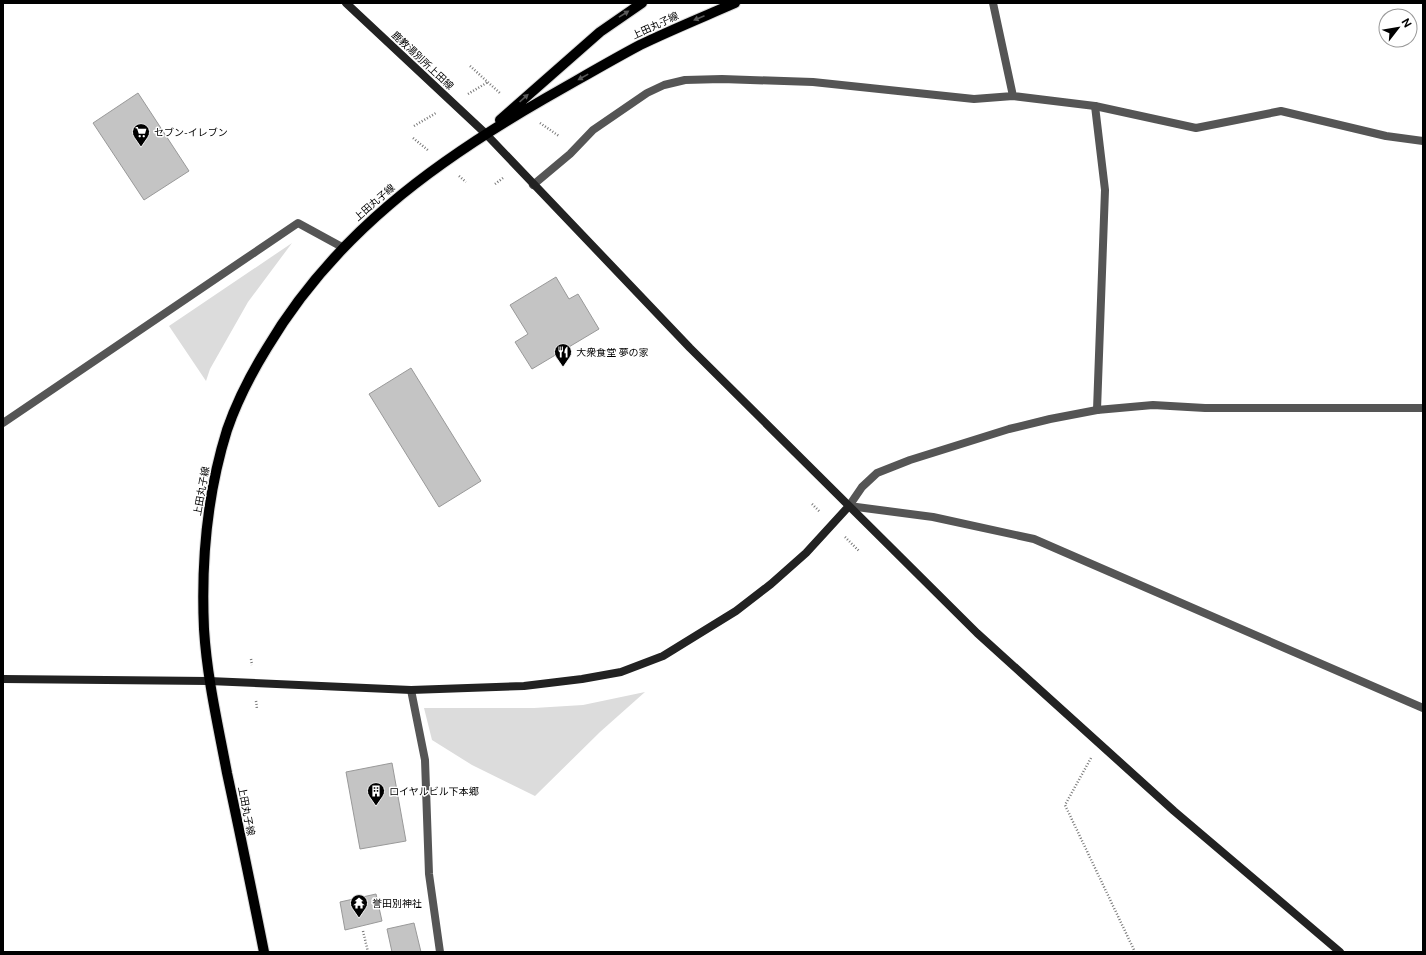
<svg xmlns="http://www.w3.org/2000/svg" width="1426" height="955" viewBox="0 0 1426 955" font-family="'Public Sans','Noto Sans JP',sans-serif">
<rect width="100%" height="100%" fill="#fff"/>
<path fill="#dcdcdc" d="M 292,243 L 248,302 L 210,369 L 206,381 L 169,326 Z
M 645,692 L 600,732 L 535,796 L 472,765 L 432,740 L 424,708 L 534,708 L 583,705 Z"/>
<path fill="#c4c4c4" stroke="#999" d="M 138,93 L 189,171 L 144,200 L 93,123 Z
M 556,277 L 569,299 L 578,294 L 599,329 L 532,369 L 515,342 L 528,334 L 510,305 Z
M 411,368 L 481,481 L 439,507 L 369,394 Z
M 392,763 L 406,841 L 360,849 L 346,772 Z
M 376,894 L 382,921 L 345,930 L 340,902 Z
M 414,923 L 421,952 L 392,952 L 387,929 Z"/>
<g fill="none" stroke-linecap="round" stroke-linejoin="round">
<g stroke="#dbdbdb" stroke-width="12">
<path id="primary" d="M 500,120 L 600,32 L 642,3
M 264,952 C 252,892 240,833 227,773 C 218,725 207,678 204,629 C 201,562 207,494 227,430 C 237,401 251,374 267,348 C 334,235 433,163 544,99 C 576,81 608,62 640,45 C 671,30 703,17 735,3"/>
</g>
<path stroke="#777" stroke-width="2.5" stroke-dasharray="1 2" stroke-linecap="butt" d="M 470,66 L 501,94
M 468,94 L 488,82
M 540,123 L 559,136
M 414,126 L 436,113
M 413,138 L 429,151
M 459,176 L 466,182
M 495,184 L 503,178
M 812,504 L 820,512
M 845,537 L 859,551
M 251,659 L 252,665
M 256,701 L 257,709
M 1091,758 L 1065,805 L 1135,952
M 363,931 L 368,952"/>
<path stroke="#555" stroke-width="8" d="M 1095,106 L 1105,190 L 1097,410"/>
<path stroke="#555" stroke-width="8" d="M 993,3 L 1013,96
M 533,185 L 570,154 L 593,130 L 647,93 L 664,85 L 685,80 L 722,79 L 813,82 L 974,99 L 1013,96 L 1095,106 L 1196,128 L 1281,111 L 1386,136 L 1423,141
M 1423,408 L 1205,408 L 1153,405 L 1097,410 L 1050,419 L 1009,429 L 910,460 L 877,473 L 862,487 L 849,506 L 933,517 L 1034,539 L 1423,708
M 3,423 L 298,223 L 342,247
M 411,690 L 425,760 L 429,874 L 440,952"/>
<path stroke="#222" stroke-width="8" d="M 346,3 L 485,133 L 690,348 L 977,633 L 1174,811 L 1340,952
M 3,679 L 209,681 L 411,690 L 524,686 L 582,679 L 621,672 L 663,656 L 736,611 L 771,584 L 806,553 L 849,506"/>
<use href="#primary" stroke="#000" stroke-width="10"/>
</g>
<defs><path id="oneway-solid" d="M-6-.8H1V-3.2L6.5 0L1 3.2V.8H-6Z"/></defs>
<g fill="#595959">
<use href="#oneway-solid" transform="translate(624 14) rotate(-32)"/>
<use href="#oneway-solid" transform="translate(699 18) rotate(157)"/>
<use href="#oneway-solid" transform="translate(583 77) rotate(151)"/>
<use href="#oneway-solid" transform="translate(524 98) rotate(-42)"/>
</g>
<defs>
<g id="supermarket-pin" transform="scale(0.9)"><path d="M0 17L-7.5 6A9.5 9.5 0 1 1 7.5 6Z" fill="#000" stroke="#fff"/><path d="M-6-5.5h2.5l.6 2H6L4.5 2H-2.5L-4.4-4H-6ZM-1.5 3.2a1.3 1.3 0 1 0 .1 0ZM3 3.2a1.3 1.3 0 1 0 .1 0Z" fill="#fff"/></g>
<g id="restaurant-pin" transform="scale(0.9)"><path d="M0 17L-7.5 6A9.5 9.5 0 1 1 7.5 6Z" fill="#000" stroke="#fff"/><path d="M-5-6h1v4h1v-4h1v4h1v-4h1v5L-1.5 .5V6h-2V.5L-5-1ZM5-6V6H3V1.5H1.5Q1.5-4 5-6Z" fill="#fff"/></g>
<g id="building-pin" transform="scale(0.9)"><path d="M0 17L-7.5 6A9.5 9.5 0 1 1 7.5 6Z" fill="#000" stroke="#fff"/><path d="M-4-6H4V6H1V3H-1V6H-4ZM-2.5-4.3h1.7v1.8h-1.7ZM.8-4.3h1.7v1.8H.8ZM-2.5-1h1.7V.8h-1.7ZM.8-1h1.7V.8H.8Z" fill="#fff"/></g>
<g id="temple-pin" transform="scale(0.9)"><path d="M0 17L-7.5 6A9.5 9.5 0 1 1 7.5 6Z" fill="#000" stroke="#fff"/><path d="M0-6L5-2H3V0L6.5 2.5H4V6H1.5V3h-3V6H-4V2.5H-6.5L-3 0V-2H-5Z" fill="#fff"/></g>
</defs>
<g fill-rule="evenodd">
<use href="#supermarket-pin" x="141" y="132"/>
<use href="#restaurant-pin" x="563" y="352"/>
<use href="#building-pin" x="376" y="791"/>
<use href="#temple-pin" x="359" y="903"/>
</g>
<g text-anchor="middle" stroke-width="3" stroke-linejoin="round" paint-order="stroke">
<g font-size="10" fill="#000" stroke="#fff">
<text transform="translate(655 25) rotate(-25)" y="4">上田丸子線</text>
<text transform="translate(423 60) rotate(43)" y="4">鹿教湯別所上田線</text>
<text transform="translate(374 202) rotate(-41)" y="4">上田丸子線</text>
<text transform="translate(201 491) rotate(-80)" y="4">上田丸子線</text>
<text transform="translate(247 811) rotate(79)" y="4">上田丸子線</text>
</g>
<g font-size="10" fill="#000" stroke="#fff" text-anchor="start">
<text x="154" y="136">セブン-イレブン</text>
<text x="576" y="356">大衆食堂 夢の家</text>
<text x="389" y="795">ロイヤルビル下本郷</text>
<text x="372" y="907">誉田別神社</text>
</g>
</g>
<rect width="1426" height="955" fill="none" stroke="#000000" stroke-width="8"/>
<g transform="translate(1398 28) rotate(59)"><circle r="19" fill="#ffffff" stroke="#999999"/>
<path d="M0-3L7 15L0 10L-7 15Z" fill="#000000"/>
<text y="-6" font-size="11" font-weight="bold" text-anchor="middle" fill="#000000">N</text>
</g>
</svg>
